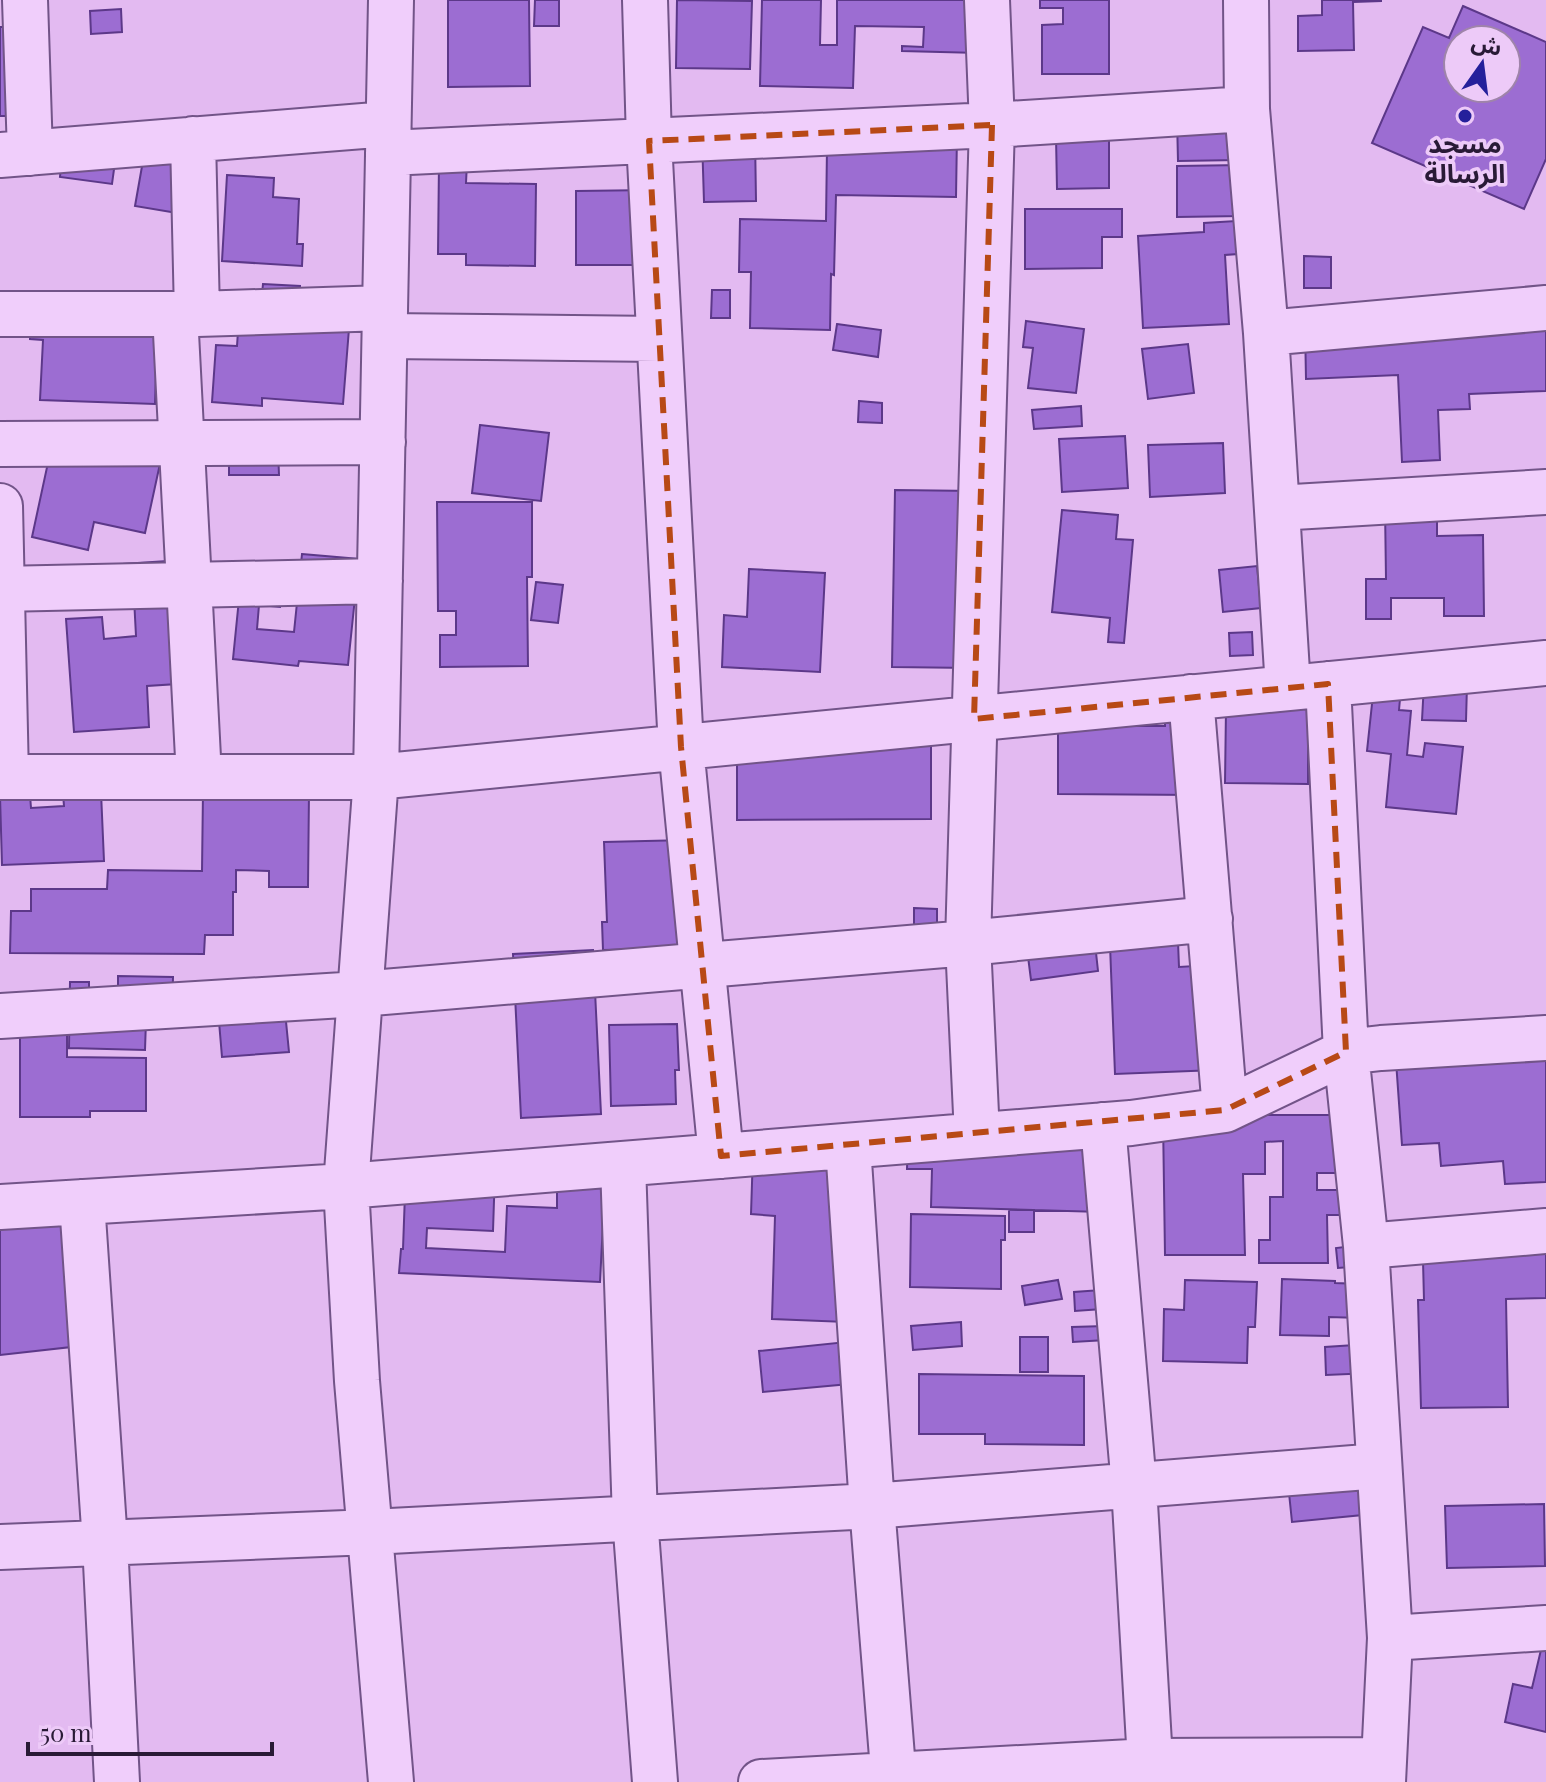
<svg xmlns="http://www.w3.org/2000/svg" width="1546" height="1782" viewBox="0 0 1546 1782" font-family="'Playfair Display','Noto Sans Arabic',serif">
<rect width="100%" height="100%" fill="#e3baf1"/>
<path fill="#9c6dd2" stroke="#5c3889" stroke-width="2" fill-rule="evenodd" d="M 448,0 L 529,0 L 530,86 L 448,87 Z
M 535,0 L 559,0 L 559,26 L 534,26 Z
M 677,0 L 752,1 L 750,69 L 676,68 Z
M 762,0 L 821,0 L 820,45 L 837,45 L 837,0 L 994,0 L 979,53 L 902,51 L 902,46 L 923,47 L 924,27 L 855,26 L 853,88 L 760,86 Z
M 1040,0 L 1109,0 L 1109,74 L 1042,74 L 1042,25 L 1063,24 L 1063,8 L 1040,8 Z
M 1322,0 L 1381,0 L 1381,1 L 1353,2 L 1354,50 L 1298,51 L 1298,16 L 1322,15 Z
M 1463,6 L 1546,42 L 1546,159 L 1524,209 L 1372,143 L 1423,27 L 1449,38 ZM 1458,40 L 1506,40 L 1506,88 L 1458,88 Z
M 121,9 L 122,32 L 91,34 L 90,11 Z
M 0,27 L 21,27 L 21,116 L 0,116 Z
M 1238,116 L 1239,160 L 1178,161 L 1177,118 Z
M 957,134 L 956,197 L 836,195 L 834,275 L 831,274 L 830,330 L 750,328 L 751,272 L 739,272 L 740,219 L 826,221 L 827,148 Z
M 755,137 L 756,201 L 704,202 L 702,138 Z
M 1056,137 L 1109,137 L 1109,188 L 1057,189 Z
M 62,155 L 115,162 L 112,184 L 60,177 Z
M 144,155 L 176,161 L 189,215 L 135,206 Z
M 439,162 L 467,162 L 466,183 L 536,184 L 535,266 L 466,265 L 466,254 L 438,254 Z
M 1242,165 L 1242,216 L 1177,217 L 1177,166 Z
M 227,175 L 274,178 L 273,197 L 299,199 L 297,244 L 303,244 L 302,266 L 222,261 Z
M 652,190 L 653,265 L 576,265 L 576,191 Z
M 1025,209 L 1122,209 L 1122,237 L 1102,237 L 1102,268 L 1025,269 Z
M 1236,221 L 1238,254 L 1225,255 L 1229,324 L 1143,328 L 1138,236 L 1204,232 L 1204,223 Z
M 1304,256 L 1331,257 L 1331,288 L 1304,288 Z
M 263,284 L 300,286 L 298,312 L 350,316 L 343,404 L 262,398 L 262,406 L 212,402 L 216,345 L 237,346 L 240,302 L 261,304 Z
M 712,290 L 730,290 L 730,318 L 711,318 Z
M 31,298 L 158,306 L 155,404 L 40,400 L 43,340 L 30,339 Z
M 1546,320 L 1546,391 L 1469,394 L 1470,409 L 1438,410 L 1440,460 L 1402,462 L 1398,375 L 1306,379 L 1305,326 Z
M 1026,321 L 1084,329 L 1076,393 L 1028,388 L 1033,348 L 1023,347 Z
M 837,324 L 881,330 L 878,357 L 833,350 Z
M 1188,344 L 1194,393 L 1148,399 L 1142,349 Z
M 859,401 L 882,403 L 882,423 L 858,422 Z
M 1081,406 L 1082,426 L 1034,429 L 1032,410 Z
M 480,425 L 549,433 L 541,501 L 472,493 Z
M 1125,436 L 1128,488 L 1062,492 L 1059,439 Z
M 1223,443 L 1225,493 L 1150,497 L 1148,445 Z
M 52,444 L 161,459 L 145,533 L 94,522 L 88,550 L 32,537 Z
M 278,449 L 279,475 L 229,475 L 229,450 Z
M 895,490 L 975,491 L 972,668 L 892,667 Z
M 437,502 L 532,502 L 532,577 L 527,577 L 528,666 L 440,667 L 440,635 L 456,635 L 456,611 L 438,611 Z
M 1385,507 L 1437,512 L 1437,536 L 1483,535 L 1484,616 L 1444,616 L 1444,598 L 1391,598 L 1391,619 L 1366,619 L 1366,579 L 1386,579 Z
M 1062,510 L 1118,515 L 1116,539 L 1133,540 L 1124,643 L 1108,642 L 1110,618 L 1052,612 Z
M 302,554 L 359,559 L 348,665 L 299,661 L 298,666 L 233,659 L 240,589 L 282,581 L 280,607 L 259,605 L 257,629 L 294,632 Z
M 167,561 L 193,683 L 147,686 L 149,727 L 74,732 L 66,619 L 102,617 L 104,639 L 136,636 L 134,598 L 76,567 Z
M 1257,566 L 1261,608 L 1223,612 L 1219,570 Z
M 749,569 L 825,573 L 820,672 L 722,667 L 724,615 L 747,617 Z
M 536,582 L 563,585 L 558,623 L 531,620 Z
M 1252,632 L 1253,655 L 1230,656 L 1229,633 Z
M 1424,683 L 1467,685 L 1466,721 L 1422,720 Z
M 1374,685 L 1401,688 L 1399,710 L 1411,711 L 1407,755 L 1423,757 L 1425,743 L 1463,747 L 1456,814 L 1386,807 L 1391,754 L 1367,751 Z
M 1165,704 L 1196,704 L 1196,795 L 1058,794 L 1058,712 L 1082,726 L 1165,726 Z
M 1226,709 L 1308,709 L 1308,784 L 1225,783 Z
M 737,737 L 931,738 L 931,819 L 737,820 Z
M 203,791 L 309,792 L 308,887 L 269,887 L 269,871 L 236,870 L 236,892 L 233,892 L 233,935 L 205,935 L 204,954 L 10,953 L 11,911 L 31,911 L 31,889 L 107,889 L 108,870 L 202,871 Z
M 101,792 L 104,861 L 2,865 L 0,796 L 30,795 L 31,808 L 64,806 L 63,794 Z
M 687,840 L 685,948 L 603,950 L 602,922 L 607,922 L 604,842 Z
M 914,908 L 937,909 L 937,932 L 914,932 Z
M 1092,916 L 1098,971 L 1031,980 L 1024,925 Z
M 1177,916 L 1179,967 L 1212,965 L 1216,1070 L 1115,1074 L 1109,919 Z
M 593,950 L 601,1114 L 521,1118 L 513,954 Z
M 118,976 L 173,977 L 172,1020 L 146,1020 L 145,1050 L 69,1048 L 70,982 L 89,982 L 89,993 L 118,994 Z
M 282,981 L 289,1052 L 222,1057 L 216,986 Z
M 20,994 L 67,994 L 67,1057 L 146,1058 L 146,1111 L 90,1111 L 90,1117 L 20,1117 Z
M 677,1024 L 679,1070 L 675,1070 L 676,1104 L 611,1106 L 609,1025 Z
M 1394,1033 L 1546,1041 L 1546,1182 L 1505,1184 L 1503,1161 L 1441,1166 L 1439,1143 L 1402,1145 Z
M 1215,1115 L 1357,1115 L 1357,1173 L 1317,1173 L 1317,1190 L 1360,1190 L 1360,1215 L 1327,1215 L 1328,1263 L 1259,1263 L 1259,1240 L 1270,1240 L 1270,1197 L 1283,1197 L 1283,1141 L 1265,1142 L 1265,1174 L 1243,1174 L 1245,1255 L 1165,1255 L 1163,1119 L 1197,1134 L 1215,1134 Z
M 1103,1127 L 1101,1212 L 931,1207 L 932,1169 L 907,1169 L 908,1137 Z
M 753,1152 L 837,1155 L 846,1322 L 772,1319 L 775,1216 L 751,1214 Z
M 406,1166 L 495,1170 L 493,1231 L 427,1228 L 426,1248 L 505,1252 L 507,1206 L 557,1208 L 557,1191 L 503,1189 L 605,1184 L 600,1282 L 399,1273 L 401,1249 L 403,1249 Z
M 82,1191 L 76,1316 L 68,1317 L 71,1347 L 0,1355 L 0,1204 Z
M 1009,1210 L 1034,1210 L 1034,1232 L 1009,1232 Z
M 911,1214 L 1005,1216 L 1005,1240 L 1001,1240 L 1001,1289 L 910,1287 Z
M 1422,1222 L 1546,1231 L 1546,1298 L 1506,1299 L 1508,1407 L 1421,1408 L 1418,1300 L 1424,1300 Z
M 1360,1245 L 1362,1266 L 1338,1268 L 1336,1248 Z
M 1282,1279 L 1335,1281 L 1335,1283 L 1361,1284 L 1360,1318 L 1329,1317 L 1329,1336 L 1280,1335 Z
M 1058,1280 L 1062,1299 L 1025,1305 L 1022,1286 Z
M 1185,1280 L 1257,1282 L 1255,1327 L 1248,1327 L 1247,1363 L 1163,1361 L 1164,1309 L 1184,1310 Z
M 1101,1290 L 1102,1309 L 1075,1311 L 1074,1292 Z
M 961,1322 L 962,1346 L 913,1350 L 911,1326 Z
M 1105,1326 L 1106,1340 L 1073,1342 L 1072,1327 Z
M 1020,1337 L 1048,1337 L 1048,1372 L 1020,1372 Z
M 856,1341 L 860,1383 L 763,1392 L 759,1351 Z
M 1370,1344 L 1372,1373 L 1326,1375 L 1325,1347 Z
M 919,1374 L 1084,1376 L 1084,1445 L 985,1444 L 985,1434 L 919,1434 Z
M 1377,1455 L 1383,1513 L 1292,1522 L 1286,1464 Z
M 1544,1504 L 1545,1566 L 1447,1568 L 1445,1506 Z
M 1544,1637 L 1546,1637 L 1546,1732 L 1505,1722 L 1513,1684 L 1532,1688 Z"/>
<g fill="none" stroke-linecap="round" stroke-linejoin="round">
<g stroke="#725488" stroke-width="48">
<path id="minor" d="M 25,0 L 30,153
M 391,0 L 376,777 L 346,1186 L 357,1381 L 391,1782
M 645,0 L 649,141 L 681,747 L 721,1156
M 1246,0 L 1247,109 L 1266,333 L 1288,688
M 193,139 L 197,314
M 388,153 L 992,125 L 1247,109
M 0,155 L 388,124
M 0,314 L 197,314 L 385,308
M 175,314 L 199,777
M 1266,333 L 1546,308
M 385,336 L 659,339
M 0,444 L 383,442
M 0,506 L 6,777
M 1277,508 L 1546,492
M 0,589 L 380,581
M 1328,684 L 1346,1052 L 1366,1246 L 1390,1638 L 1383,1782
M 1191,697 L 1225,1110
M 0,777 L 376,777 L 1546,663
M 0,1016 L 360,994 L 968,943 L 1210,919
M 1103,1125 L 1134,1486 L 1150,1761
M 977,1135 L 968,943 L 992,125 L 987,0
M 848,1146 L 872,1506 L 894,1782
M 623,1164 L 635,1518 L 655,1782
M 82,1202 L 105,1543 L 117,1782
M 0,1207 L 346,1186 L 1131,1123 L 1225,1110 L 1346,1052 L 1381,1048 L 1546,1038
M 1366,1246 L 1546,1231
M 0,1547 L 371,1532 L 872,1506 L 1379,1466
M 1390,1638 L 1546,1628
M 761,1782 L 1150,1761 L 1384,1760"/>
</g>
<use href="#minor" stroke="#f0cefb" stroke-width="44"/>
</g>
<path fill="none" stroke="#b84916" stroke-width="6" stroke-dasharray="16 10" stroke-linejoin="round" d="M 992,125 L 974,719 L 1328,684 L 1346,1052 L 1225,1110 L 721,1156 L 681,747 L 649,141 Z"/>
<circle fill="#25209b" stroke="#edcaf8" stroke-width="3" cx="1465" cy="116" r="8"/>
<g text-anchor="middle" stroke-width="7" stroke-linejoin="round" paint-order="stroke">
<g font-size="26" font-weight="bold" fill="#291a36" stroke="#edcaf8">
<text x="1465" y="153">مسجد<tspan x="1465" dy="30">الرسالة</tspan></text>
</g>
</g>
<g transform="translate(1482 64) rotate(14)"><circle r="38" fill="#edcaf8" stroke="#9f84aa" stroke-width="2"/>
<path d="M0-6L14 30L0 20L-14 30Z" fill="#25209b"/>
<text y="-12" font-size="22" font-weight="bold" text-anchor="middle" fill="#291a36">ش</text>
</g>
<path d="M28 1742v12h244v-12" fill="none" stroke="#291a36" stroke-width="4"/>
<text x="40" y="1742" font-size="24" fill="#291a36" stroke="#edcaf8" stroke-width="6" paint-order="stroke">50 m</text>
</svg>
